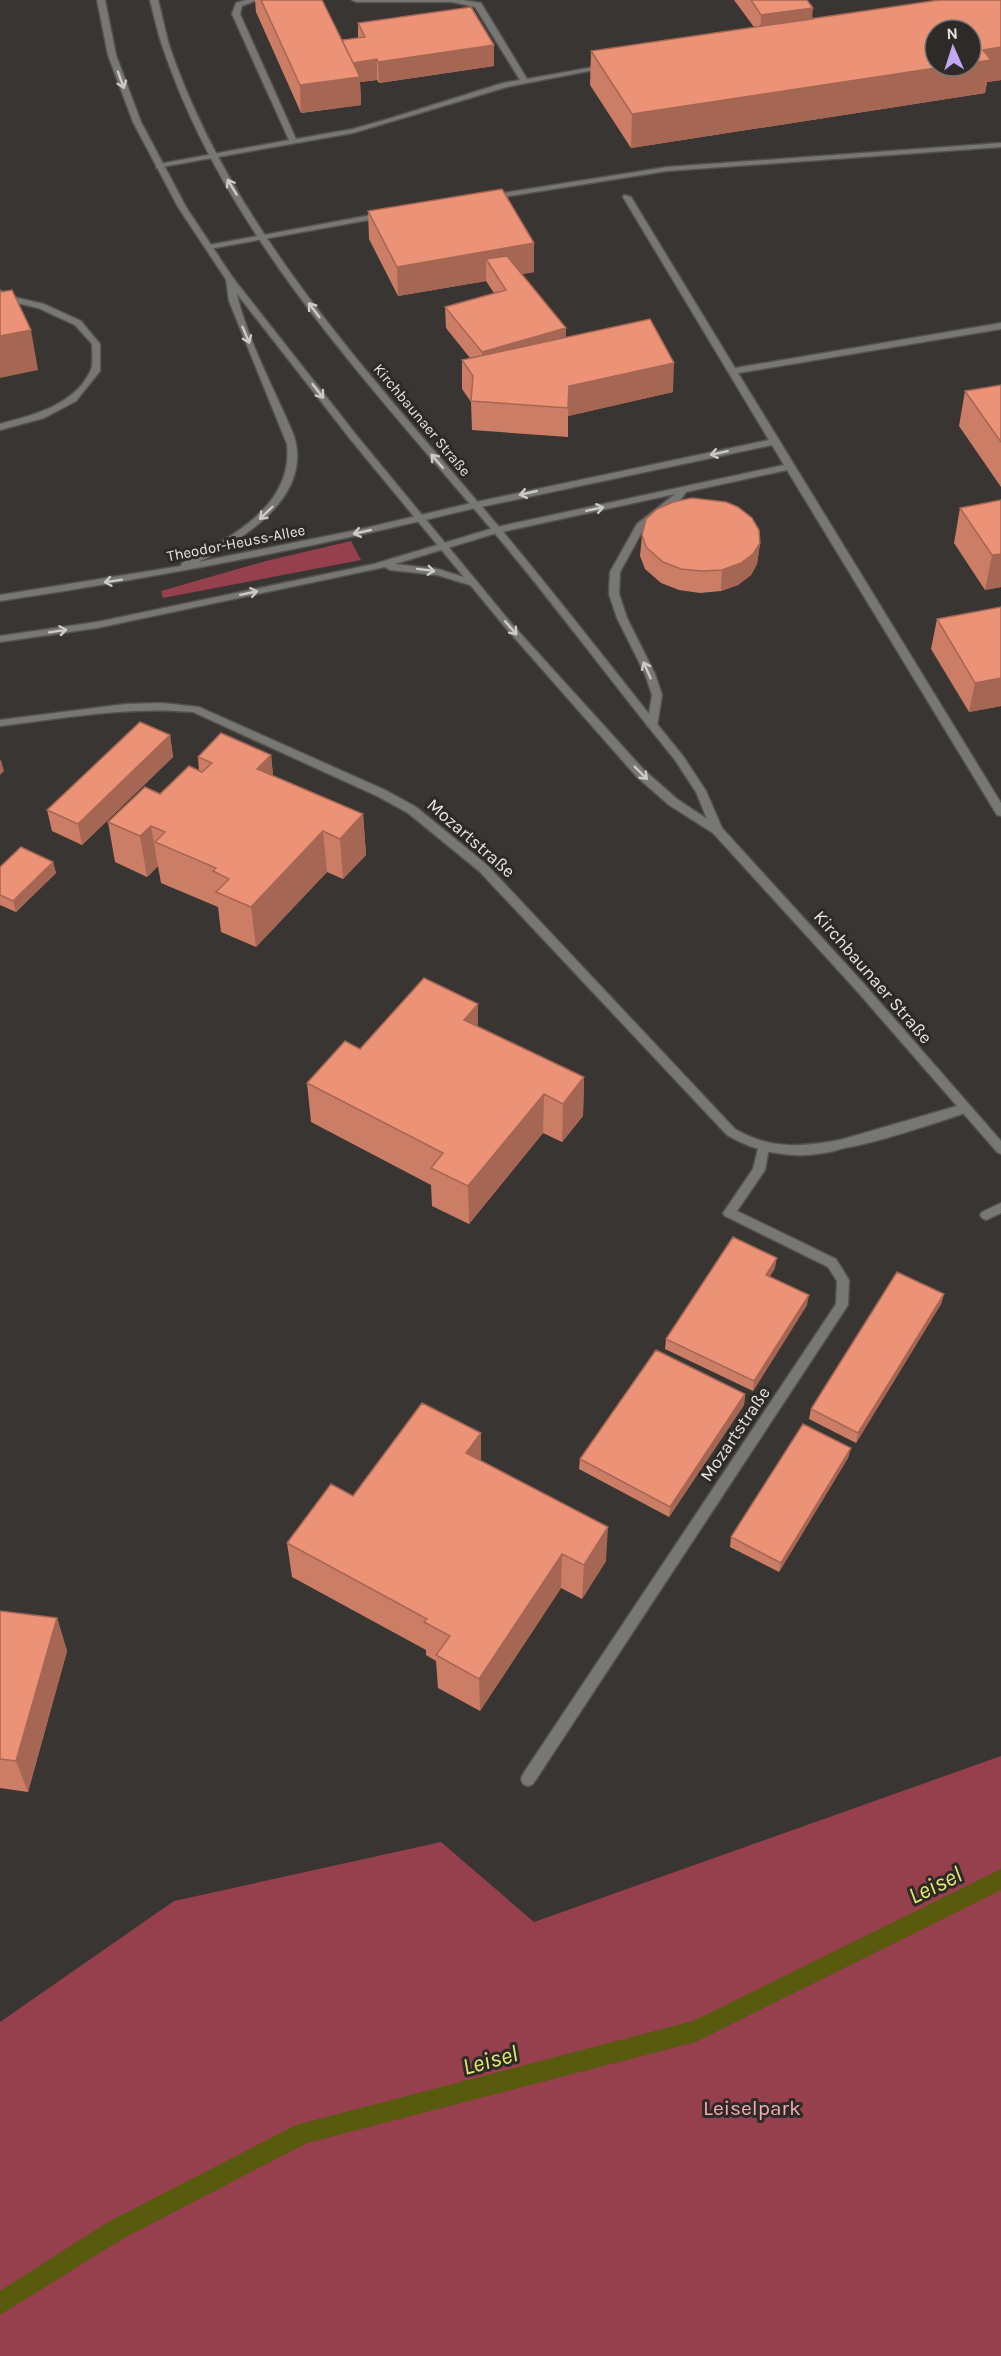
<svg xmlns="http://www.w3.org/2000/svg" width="1001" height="2356" viewBox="0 0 1001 2356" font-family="Karla,sans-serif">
<rect width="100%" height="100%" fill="#383532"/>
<path fill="#95404c" d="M 351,541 L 361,560 L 163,598 L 161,591 L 266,561 Z
M 1001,1756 L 1001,2356 L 0,2356 L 0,2022 L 174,1901 L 441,1842 L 534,1922 Z"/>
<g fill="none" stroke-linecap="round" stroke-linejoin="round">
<path fill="#585a0e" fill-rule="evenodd" d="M 1001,1869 L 1001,1890 L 696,2042 L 307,2143 L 124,2238 L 0,2315 L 0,2291 L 108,2222 L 296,2125 L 693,2021 Z"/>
<g stroke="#54514e" stroke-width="3">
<path id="service" d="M 246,0 L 257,0 L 242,6 L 240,14 L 296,139 L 353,129 L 388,119 L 503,83 L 520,80 L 475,7 L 452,2 L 356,2 L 352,0 L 463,0 L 481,3 L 527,79 L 605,65 L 609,67 L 507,87 L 353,133 L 156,168 L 156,164 L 159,164 L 289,140 L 232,14 L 236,3 Z
M 1001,143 L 1001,147 L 667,171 L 491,199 L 487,197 L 491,195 L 667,167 Z
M 624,195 L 631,197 L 735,368 L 1001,323 L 1001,329 L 738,373 L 1001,803 L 1001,816 L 997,815 L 787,470 L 686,492 L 682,498 L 644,528 L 620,572 L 619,594 L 627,618 L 655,674 L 662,695 L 657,726 L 652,729 L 647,726 L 652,695 L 645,674 L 617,618 L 609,594 L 610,572 L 637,524 L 675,494 L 497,533 L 492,530 L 497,527 L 784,465 L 772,445 L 476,508 L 471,505 L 476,502 L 769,440 L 623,197 Z
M 382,213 L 385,213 L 385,217 L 209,249 L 205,247 L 209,245 Z
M 964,1104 L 970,1109 L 968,1112 C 948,1119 850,1152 836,1148 L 834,1145 L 836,1142 L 840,1140 Z
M 763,1143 L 767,1145 L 769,1148 L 765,1170 L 737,1211 L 836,1259 L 849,1280 L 848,1305 L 533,1784 L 528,1786 L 523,1784 L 521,1779 L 523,1774 L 836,1304 L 837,1281 L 828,1267 L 725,1216 L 723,1213 L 753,1169 L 759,1145 Z"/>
</g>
<g stroke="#54514e" stroke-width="3">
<path id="minor" d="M 230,276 L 234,279 C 242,332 274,387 294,436 C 313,497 242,540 198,562 L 357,530 L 476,502 L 479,503 L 479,507 C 321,546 161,577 0,601 L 0,595 L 181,566 L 182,563 C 228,539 294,507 287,444 L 229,301 L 226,279 Z
M 0,290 L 5,295 L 44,304 L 81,321 L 100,344 L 100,371 L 76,401 L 44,418 L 0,430 L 0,424 C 33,415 73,406 90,372 C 94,365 92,352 92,344 L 75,325 L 38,308 L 0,299 Z
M 497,527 L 502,530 L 500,532 L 395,564 L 438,569 L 476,581 L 478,583 L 473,586 L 437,575 L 390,570 L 385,567 L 97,628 L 0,642 L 0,636 L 97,622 L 374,564 Z
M 162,703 L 199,707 L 385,790 L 416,807 L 487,865 L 735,1129 C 771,1150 800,1147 840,1140 L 844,1142 L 846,1145 L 844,1148 C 805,1161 762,1156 727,1135 L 479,871 L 408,813 L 377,796 L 193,712 C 128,706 64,718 0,726 L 0,720 L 126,704 Z
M 1001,1203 L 1001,1213 L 986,1220 L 982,1218 L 980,1215 L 982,1212 Z"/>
</g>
<g stroke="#54514e" stroke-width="3">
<path id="tertiary" d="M 97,0 L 105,0 L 116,55 L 141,122 L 186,207 L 233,278 L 357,436 L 511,623 L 644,770 L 677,799 L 707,819 L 696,792 L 675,760 C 613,684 555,605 492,530 C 367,381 225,234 162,45 C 157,31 154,15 150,0 L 158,0 C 162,15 165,30 169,45 C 233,233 374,378 499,527 C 562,602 621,680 683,756 L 706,791 L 722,828 L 864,984 L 1001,1141 L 1001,1154 L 997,1152 L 856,990 L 713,833 L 669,805 L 636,776 L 505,627 L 351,440 L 227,281 L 178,207 L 133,122 L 108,55 Z"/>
</g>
<use href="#service" fill="#777774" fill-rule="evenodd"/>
<use href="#minor" fill="#777774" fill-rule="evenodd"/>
<use href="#tertiary" fill="#777774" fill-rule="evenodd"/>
</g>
<path fill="#cb7e65" d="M 255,0 L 322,0 L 342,40 L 358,38 L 358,23 L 494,45 L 494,66 L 379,83 L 377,80 L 360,82 L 361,105 L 301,113 L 256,12 Z
M 734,0 L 807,0 L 813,19 L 1001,0 L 1001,80 L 987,82 L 985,93 L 631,148 L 590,85 L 591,51 L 754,27 Z
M 368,211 L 534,243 L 534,272 L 522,274 L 566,328 L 566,337 L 673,392 L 568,416 L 568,437 L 472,430 L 471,402 L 462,389 L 462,360 L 470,358 L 446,328 L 445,307 L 494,293 L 486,281 L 398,296 L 369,239 Z
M 1001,385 L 1001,487 L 959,426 L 965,391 Z
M 1001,500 L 1001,587 L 985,590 L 954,543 L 960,508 Z
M 642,535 L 760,543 L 757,564 L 751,575 L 738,585 L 721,591 L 700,593 L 679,590 L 661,583 L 645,569 L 640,556 Z
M 1001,607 L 1001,706 L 969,712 L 931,649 L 937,619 Z
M 170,735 L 173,757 L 82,845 L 52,831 L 47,810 Z
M 271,755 L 273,776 L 363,814 L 366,855 L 343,879 L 327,872 L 256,947 L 221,932 L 218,907 L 161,883 L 158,866 L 147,877 L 115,862 L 108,822 L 160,794 L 199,771 L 198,757 Z
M 53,862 L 56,873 L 16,912 L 0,905 L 0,867 Z
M 478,1004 L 478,1027 L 584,1077 L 583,1116 L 562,1142 L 543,1133 L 469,1224 L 432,1206 L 431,1185 L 311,1122 L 307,1083 L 360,1049 Z
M 775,1268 L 770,1276 L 807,1305 L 753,1391 L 665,1349 L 666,1339 Z
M 944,1294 L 941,1304 L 856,1443 L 809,1419 L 811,1409 Z
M 745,1394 L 744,1405 L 669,1517 L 579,1469 L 580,1459 Z
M 481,1433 L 481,1461 L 606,1561 L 582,1599 L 561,1588 L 480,1711 L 438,1688 L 436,1661 L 426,1655 L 426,1650 L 292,1577 L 287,1543 L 353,1496 Z
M 851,1448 L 848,1458 L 779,1572 L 730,1547 L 731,1537 Z
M 0,1611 L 57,1618 L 67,1651 L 28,1792 L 0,1788 Z"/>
<path fill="#a56653" d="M 813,8 L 811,29 L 761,25 L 760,36 L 761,15 Z
M 494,45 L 494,66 L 379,83 L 378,62 Z
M 1001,47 L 1001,80 L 987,82 L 985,93 L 631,148 L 632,114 L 949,66 L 971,66 L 971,63 L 983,50 Z
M 377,59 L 377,80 L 360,82 L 361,105 L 301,113 L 300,85 L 350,63 Z
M 534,243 L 534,272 L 498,279 L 486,259 L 486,281 L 398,296 L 397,267 Z
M 566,328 L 566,350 L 483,373 L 482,352 Z
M 31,330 L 38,370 L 0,378 L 0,336 Z
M 674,363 L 673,392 L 568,416 L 569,386 Z
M 760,543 L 757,564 L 751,575 L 738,585 L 721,591 L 722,570 Z
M 1001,554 L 1001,587 L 985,590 L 992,555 Z
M 1001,678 L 1001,706 L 969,712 L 975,683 Z
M 170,735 L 173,757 L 82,845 L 78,824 Z
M 271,755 L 275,795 L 257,769 Z
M 1,760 L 4,771 L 0,775 L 0,761 Z
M 363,814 L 366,855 L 343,879 L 340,839 Z
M 151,826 L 158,866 L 147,877 L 140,836 Z
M 323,831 L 327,872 L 256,947 L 251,907 Z
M 53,862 L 56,873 L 16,912 L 13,901 Z
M 478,1004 L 478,1043 L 464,1020 Z
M 584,1077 L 583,1116 L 562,1142 L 563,1104 Z
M 544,1094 L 543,1133 L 469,1224 L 468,1186 Z
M 777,1258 L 775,1268 L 765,1285 L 766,1275 Z
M 944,1294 L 941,1304 L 856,1443 L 858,1433 Z
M 809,1295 L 807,1305 L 753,1391 L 754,1381 Z
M 745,1394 L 744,1405 L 669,1517 L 670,1507 Z
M 481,1433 L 481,1469 L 466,1453 Z
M 851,1448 L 848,1458 L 779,1572 L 781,1563 Z
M 608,1527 L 606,1561 L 582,1599 L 584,1565 Z
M 562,1554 L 561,1588 L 480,1711 L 479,1679 Z
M 57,1618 L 67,1651 L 28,1792 L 16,1761 Z"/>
<path fill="#ec9276" stroke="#a56653" stroke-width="1.5" d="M 261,0 L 322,0 L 360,77 L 300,85 Z
M 751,0 L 807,0 L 813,8 L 761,15 Z
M 939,0 L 1001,0 L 1001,47 L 983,50 L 991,60 L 971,63 L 971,30 L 935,30 L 935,66 L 949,66 L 632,114 L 591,51 Z
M 471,7 L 494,45 L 378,62 L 377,59 L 353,63 L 342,40 L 365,37 L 358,23 Z
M 812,18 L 813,19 L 762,26 L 761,25 Z
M 502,189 L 534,243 L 397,267 L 368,211 Z
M 507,256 L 566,328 L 482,352 L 445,307 L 506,290 L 486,259 Z
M 12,290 L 31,330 L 0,336 L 0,292 Z
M 650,319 L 674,363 L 569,386 L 568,408 L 471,401 L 473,376 L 462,360 Z
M 1001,385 L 1001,442 L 965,391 Z
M 692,498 L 726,502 L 738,507 L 752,518 L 759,530 L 760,543 L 753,554 L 741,563 L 722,570 L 702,571 L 681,569 L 663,562 L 646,547 L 642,535 L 646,519 L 657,509 L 673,502 Z
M 1001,500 L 1001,554 L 992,555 L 960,508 Z
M 1001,607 L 1001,678 L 975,683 L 937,619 Z
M 140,722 L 170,735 L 78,824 L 47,810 Z
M 221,733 L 271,755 L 257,769 L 363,814 L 340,839 L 323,831 L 251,907 L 216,892 L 229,879 L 213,871 L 216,868 L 155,842 L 165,832 L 151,826 L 140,836 L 108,822 L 145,787 L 160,794 L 189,766 L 202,772 L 212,763 L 198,757 Z
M 21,847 L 53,862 L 13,901 L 0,895 L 0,867 Z
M 424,978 L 478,1004 L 464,1020 L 584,1077 L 563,1104 L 544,1094 L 468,1186 L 431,1168 L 443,1153 L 307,1083 L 345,1041 L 360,1049 Z
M 733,1237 L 777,1258 L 766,1275 L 809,1295 L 754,1381 L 666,1339 Z
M 897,1272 L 944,1294 L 858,1433 L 811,1409 Z
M 656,1350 L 745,1394 L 670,1507 L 580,1459 Z
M 422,1403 L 481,1433 L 466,1453 L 608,1527 L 584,1565 L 562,1554 L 479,1679 L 436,1655 L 450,1636 L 424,1622 L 427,1619 L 287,1543 L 331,1484 L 353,1496 Z
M 803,1424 L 851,1448 L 781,1563 L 731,1537 Z
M 0,1611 L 57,1618 L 16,1761 L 0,1759 Z"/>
<defs><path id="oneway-shaft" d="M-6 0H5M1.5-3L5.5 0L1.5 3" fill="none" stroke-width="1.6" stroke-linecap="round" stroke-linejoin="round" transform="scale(1.5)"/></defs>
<g stroke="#cbcac7">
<use href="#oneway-shaft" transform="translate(121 80) rotate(70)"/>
<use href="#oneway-shaft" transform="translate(232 187) rotate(-121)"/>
<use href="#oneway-shaft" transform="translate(314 310) rotate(-127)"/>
<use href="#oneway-shaft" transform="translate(246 335) rotate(67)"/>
<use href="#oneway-shaft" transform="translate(318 391) rotate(52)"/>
<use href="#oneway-shaft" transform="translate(719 453) rotate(168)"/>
<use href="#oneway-shaft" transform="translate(437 461) rotate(-131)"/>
<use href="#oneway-shaft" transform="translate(528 493) rotate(167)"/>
<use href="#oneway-shaft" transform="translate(595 509) rotate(-12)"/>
<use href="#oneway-shaft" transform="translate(266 513) rotate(136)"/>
<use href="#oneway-shaft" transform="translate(362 532) rotate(167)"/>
<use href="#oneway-shaft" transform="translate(426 570) rotate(7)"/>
<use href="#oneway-shaft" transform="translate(113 581) rotate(171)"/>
<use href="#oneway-shaft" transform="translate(249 593) rotate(-12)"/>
<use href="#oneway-shaft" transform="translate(511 628) rotate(49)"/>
<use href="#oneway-shaft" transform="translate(58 631) rotate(-9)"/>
<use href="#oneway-shaft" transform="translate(647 670) rotate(-114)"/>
<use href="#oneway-shaft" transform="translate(641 773) rotate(45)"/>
</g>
<g text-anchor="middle" stroke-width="6" stroke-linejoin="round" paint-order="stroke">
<g font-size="15" fill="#e7e5e3" stroke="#2e2a28">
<text transform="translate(422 420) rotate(50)" y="5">Kirchbaunaer Straße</text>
<text transform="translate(236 543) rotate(-11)" y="5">Theodor-Heuss-Allee</text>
</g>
<g font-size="18" fill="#e7e5e3" stroke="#2e2a28">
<text transform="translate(471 838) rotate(41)" y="6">Mozartstraße</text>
<text transform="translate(873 977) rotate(49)" y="6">Kirchbaunaer Straße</text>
<text transform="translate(735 1434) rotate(-56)" y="6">Mozartstraße</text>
</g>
<g font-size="21" fill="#f6abb1" stroke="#2e2a28">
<text x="752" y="2115">Leiselpark</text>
</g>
<g font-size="24" font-style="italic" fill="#e3e96e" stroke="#2e2a28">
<text transform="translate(935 1885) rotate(-26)" y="8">Leisel</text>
<text transform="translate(490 2060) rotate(-15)" y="8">Leisel</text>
</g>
</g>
<g transform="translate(953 48) rotate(357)"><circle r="28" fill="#2e2a28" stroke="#787573" stroke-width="1.5"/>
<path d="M0-4.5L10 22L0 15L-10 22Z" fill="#c2a7f2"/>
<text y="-9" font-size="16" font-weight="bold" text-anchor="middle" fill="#e7e5e3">N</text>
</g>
</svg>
